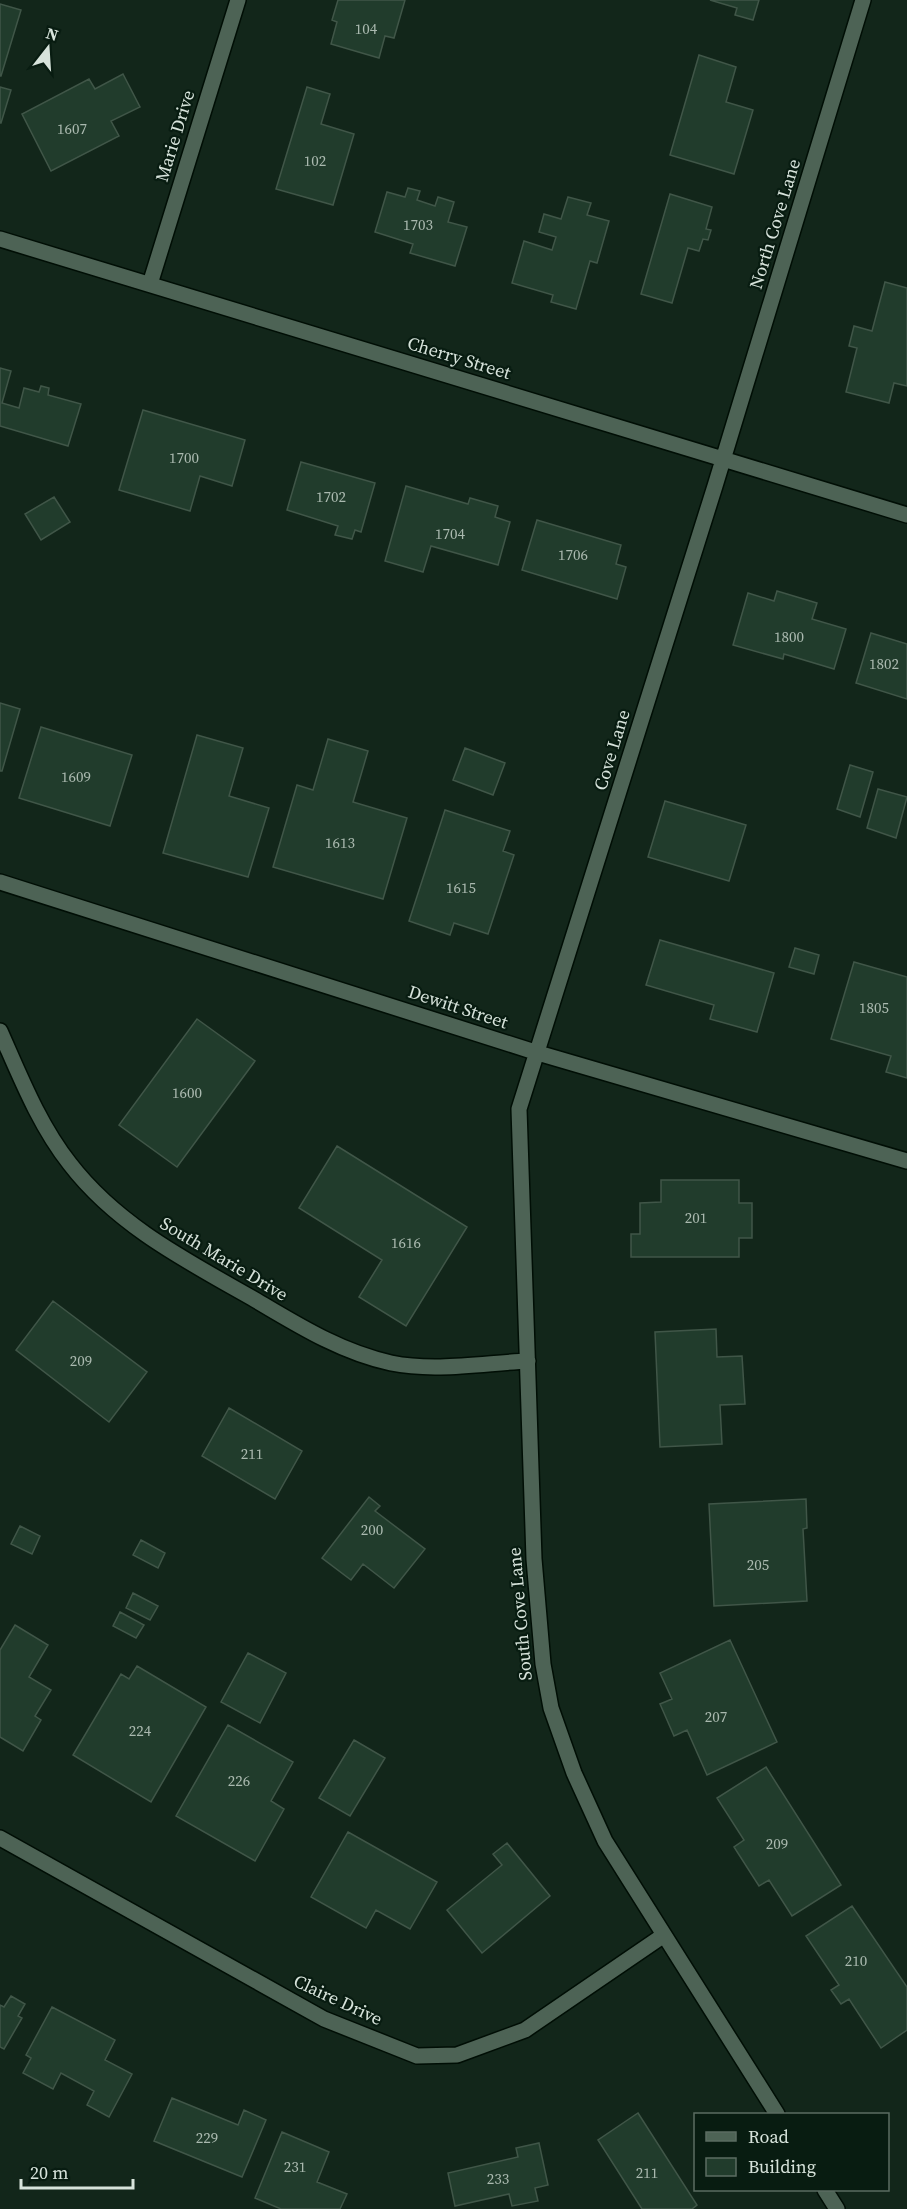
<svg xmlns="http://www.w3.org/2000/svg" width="907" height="2209" viewBox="0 0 907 2209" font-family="'Source Serif 4',serif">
<rect width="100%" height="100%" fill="#12261a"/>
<path fill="#213c2c" stroke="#405648" stroke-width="1.5" d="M 338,0 L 405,0 L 394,38 L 385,36 L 379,58 L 331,44 L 337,22 L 332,20 Z
M 710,0 L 759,0 L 753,20 L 735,15 L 737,8 Z
M 0,4 L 21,10 L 1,76 L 0,76 Z
M 699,55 L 736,67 L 726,102 L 753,110 L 734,174 L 670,155 Z
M 123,74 L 140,107 L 111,121 L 119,136 L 51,171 L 22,114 L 89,79 L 95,89 Z
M 0,87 L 11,90 L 1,123 L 0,123 Z
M 307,87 L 330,94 L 321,124 L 354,134 L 333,205 L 276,189 Z
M 408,188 L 420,191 L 417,200 L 435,206 L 438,197 L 454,202 L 448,222 L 467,227 L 455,266 L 410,253 L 413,244 L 375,232 L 387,192 L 405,197 Z
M 670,194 L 712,207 L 706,229 L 711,230 L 708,240 L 703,239 L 699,251 L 688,248 L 672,303 L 641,294 Z
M 568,197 L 591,203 L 587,215 L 609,221 L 597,263 L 590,261 L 576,309 L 551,302 L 553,295 L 512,283 L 524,241 L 552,250 L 556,237 L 539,232 L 544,214 L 561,219 Z
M 885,282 L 907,288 L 907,386 L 894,383 L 889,403 L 846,392 L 857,348 L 849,346 L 854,326 L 872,331 Z
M 0,368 L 11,371 L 2,403 L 19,408 L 24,388 L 39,392 L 41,386 L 49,388 L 48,395 L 81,404 L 68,446 L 0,426 Z
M 143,410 L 245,440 L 232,486 L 200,476 L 190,511 L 119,490 Z
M 301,462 L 375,483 L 361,532 L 355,530 L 352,539 L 335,535 L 338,526 L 287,510 Z
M 406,486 L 468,504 L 470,498 L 498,506 L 495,517 L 510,522 L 498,565 L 431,546 L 423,572 L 385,561 Z
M 54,497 L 70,522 L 41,540 L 25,514 Z
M 537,520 L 621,545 L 616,564 L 626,567 L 617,599 L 522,570 Z
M 777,591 L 817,603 L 812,619 L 846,629 L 834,669 L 784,654 L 783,659 L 733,645 L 748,593 L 774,601 Z
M 871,633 L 907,644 L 907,699 L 856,683 Z
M 0,703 L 20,709 L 2,771 L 0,771 Z
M 41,727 L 132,755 L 110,826 L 19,798 Z
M 197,735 L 243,748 L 229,796 L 269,808 L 248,877 L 163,853 Z
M 328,739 L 368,751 L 353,802 L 407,818 L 383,899 L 273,867 L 297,785 L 313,790 Z
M 465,748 L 505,763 L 493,795 L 453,780 Z
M 850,765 L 873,772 L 860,817 L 837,809 Z
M 878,789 L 907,797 L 896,838 L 867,828 Z
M 665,801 L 746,825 L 729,881 L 648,857 Z
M 445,810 L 510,831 L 503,851 L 514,855 L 488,934 L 454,923 L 450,935 L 409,921 Z
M 660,940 L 774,973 L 757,1032 L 710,1019 L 714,1005 L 646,985 Z
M 795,948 L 819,955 L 814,974 L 789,967 Z
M 854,962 L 907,977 L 907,1078 L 886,1072 L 891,1056 L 831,1039 Z
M 197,1019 L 255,1061 L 177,1167 L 119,1125 Z
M 337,1146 L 467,1227 L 406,1326 L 359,1297 L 382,1260 L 299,1208 Z
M 661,1180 L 739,1180 L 739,1203 L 752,1203 L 752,1238 L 739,1238 L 739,1257 L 631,1257 L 631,1234 L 640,1234 L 640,1203 L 661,1202 Z
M 53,1301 L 147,1372 L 109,1422 L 16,1350 Z
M 716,1329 L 717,1357 L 742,1356 L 745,1404 L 720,1405 L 722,1444 L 660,1447 L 655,1332 Z
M 229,1408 L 302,1451 L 275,1499 L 202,1456 Z
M 369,1497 L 380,1506 L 375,1511 L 425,1549 L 394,1588 L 363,1564 L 351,1580 L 322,1558 Z
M 806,1499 L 807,1528 L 803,1529 L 807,1601 L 714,1606 L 709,1504 Z
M 20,1526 L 40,1536 L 32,1554 L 11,1544 Z
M 141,1540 L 165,1553 L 158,1568 L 133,1555 Z
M 133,1593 L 158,1606 L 150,1620 L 126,1608 Z
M 120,1612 L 144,1625 L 136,1638 L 113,1626 Z
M 15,1625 L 48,1645 L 29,1677 L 51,1690 L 35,1716 L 41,1720 L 23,1751 L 0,1737 L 0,1650 Z
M 730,1640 L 777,1742 L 707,1775 L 687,1730 L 674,1736 L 660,1704 L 672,1699 L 660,1673 Z
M 248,1653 L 286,1673 L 260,1723 L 221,1702 Z
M 137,1666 L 206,1707 L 151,1802 L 73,1755 L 121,1674 L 129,1679 Z
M 228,1725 L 293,1762 L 271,1801 L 284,1809 L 255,1861 L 176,1816 Z
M 354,1740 L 385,1758 L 350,1816 L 319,1798 Z
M 766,1767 L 841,1885 L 792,1916 L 769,1880 L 759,1886 L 734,1847 L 744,1840 L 717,1798 Z
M 348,1832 L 437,1882 L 410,1929 L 376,1910 L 366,1928 L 311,1897 Z
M 507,1843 L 550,1896 L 482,1953 L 447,1910 L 502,1865 L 493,1854 Z
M 852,1906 L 907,1987 L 907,2030 L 881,2048 L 849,1999 L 841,2004 L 831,1990 L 839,1985 L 806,1936 Z
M 11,1996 L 25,2004 L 18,2016 L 22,2018 L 4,2049 L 0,2047 L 0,2005 L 4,2007 Z
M 52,2007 L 115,2040 L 105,2060 L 132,2074 L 109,2117 L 87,2105 L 94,2091 L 61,2073 L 53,2089 L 23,2073 L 31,2058 L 26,2055 Z
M 172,2098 L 238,2125 L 244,2110 L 266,2120 L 242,2177 L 154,2141 Z
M 638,2113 L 697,2205 L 692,2209 L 642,2209 L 598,2140 Z
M 282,2132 L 329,2152 L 317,2182 L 347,2194 L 340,2209 L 281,2209 L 255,2198 Z
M 539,2143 L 548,2185 L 535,2188 L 538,2201 L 512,2206 L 509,2194 L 455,2206 L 448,2173 L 518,2157 L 516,2148 Z"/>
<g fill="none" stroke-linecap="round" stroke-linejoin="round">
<g stroke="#000e05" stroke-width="18">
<path id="minor" d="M 0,239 L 907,515
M 150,284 L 238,0
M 0,882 L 538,1053 L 907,1161
M 0,1031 C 20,1076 39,1125 70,1164 C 117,1225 185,1260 252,1298 C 296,1324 340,1352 391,1363 C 435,1372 484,1363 528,1361
M 0,1838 L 324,2019 L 417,2056 L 457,2055 L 525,2030 L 664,1935
M 777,2114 L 605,1841 L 574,1773 L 551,1708 L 543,1664 L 534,1559 L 519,1109 L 715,486 L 863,0
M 825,2190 L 837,2209"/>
</g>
<use href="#minor" stroke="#4d6355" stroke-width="15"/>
</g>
<g text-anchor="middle" stroke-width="4.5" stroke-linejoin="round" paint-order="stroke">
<g font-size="15" fill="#aab9af">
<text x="366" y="34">104</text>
<text x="72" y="134">1607</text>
<text x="315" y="166">102</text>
<text x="418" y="230">1703</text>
<text x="184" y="463">1700</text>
<text x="331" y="502">1702</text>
<text x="450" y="539">1704</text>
<text x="573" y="560">1706</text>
<text x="789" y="642">1800</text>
<text x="884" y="669">1802</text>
<text x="76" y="782">1609</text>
<text x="340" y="848">1613</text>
<text x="461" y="893">1615</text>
<text x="874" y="1013">1805</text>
<text x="187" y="1098">1600</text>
<text x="696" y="1223">201</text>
<text x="406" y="1248">1616</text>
<text x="81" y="1366">209</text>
<text x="252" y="1459">211</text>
<text x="372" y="1535">200</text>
<text x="758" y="1570">205</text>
<text x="716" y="1722">207</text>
<text x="140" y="1736">224</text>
<text x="239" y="1786">226</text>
<text x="777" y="1849">209</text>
<text x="856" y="1966">210</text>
<text x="207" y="2143">229</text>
<text x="295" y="2172">231</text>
<text x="647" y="2178">211</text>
<text x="498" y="2184">233</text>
</g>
<g font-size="18" fill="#d7e3db" stroke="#081c11">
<text transform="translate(175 136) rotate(-73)" y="6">Marie Drive</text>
<text transform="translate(775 224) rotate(-73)" y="6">North Cove Lane</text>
<text transform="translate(459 358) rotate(17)" y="6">Cherry Street</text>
<text transform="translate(612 750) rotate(-73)" y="6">Cove Lane</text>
<text transform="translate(458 1007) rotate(18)" y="6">Dewitt Street</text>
<text transform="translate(224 1259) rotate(31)" y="6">South Marie Drive</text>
<text transform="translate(520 1614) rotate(-95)" y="6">South Cove Lane</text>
<text transform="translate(338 2000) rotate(25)" y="6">Claire Drive</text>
</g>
</g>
<rect x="694" y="2113" width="195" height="78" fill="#081c11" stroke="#5b6c62" stroke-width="1.5"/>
<rect x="706" y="2132" width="30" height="9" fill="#4d6355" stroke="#5b6c62" stroke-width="1.5"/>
<text x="748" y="2143" font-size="18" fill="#d7e3db">Road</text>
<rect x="706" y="2158" width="30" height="18" fill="#213c2c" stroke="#5b6c62" stroke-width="1.5"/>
<text x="748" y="2173" font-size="18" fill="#d7e3db">Building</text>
<g transform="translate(48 48) rotate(17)" stroke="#081c11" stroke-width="4.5" paint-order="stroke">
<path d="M0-4.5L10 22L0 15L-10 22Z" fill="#d7e3db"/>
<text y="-9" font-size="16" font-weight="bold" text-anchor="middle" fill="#d7e3db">N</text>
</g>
<path d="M21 2179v9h112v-9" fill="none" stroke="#d7e3db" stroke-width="3"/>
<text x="30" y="2179" font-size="18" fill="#d7e3db" stroke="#081c11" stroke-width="4.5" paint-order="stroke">20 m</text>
</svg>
